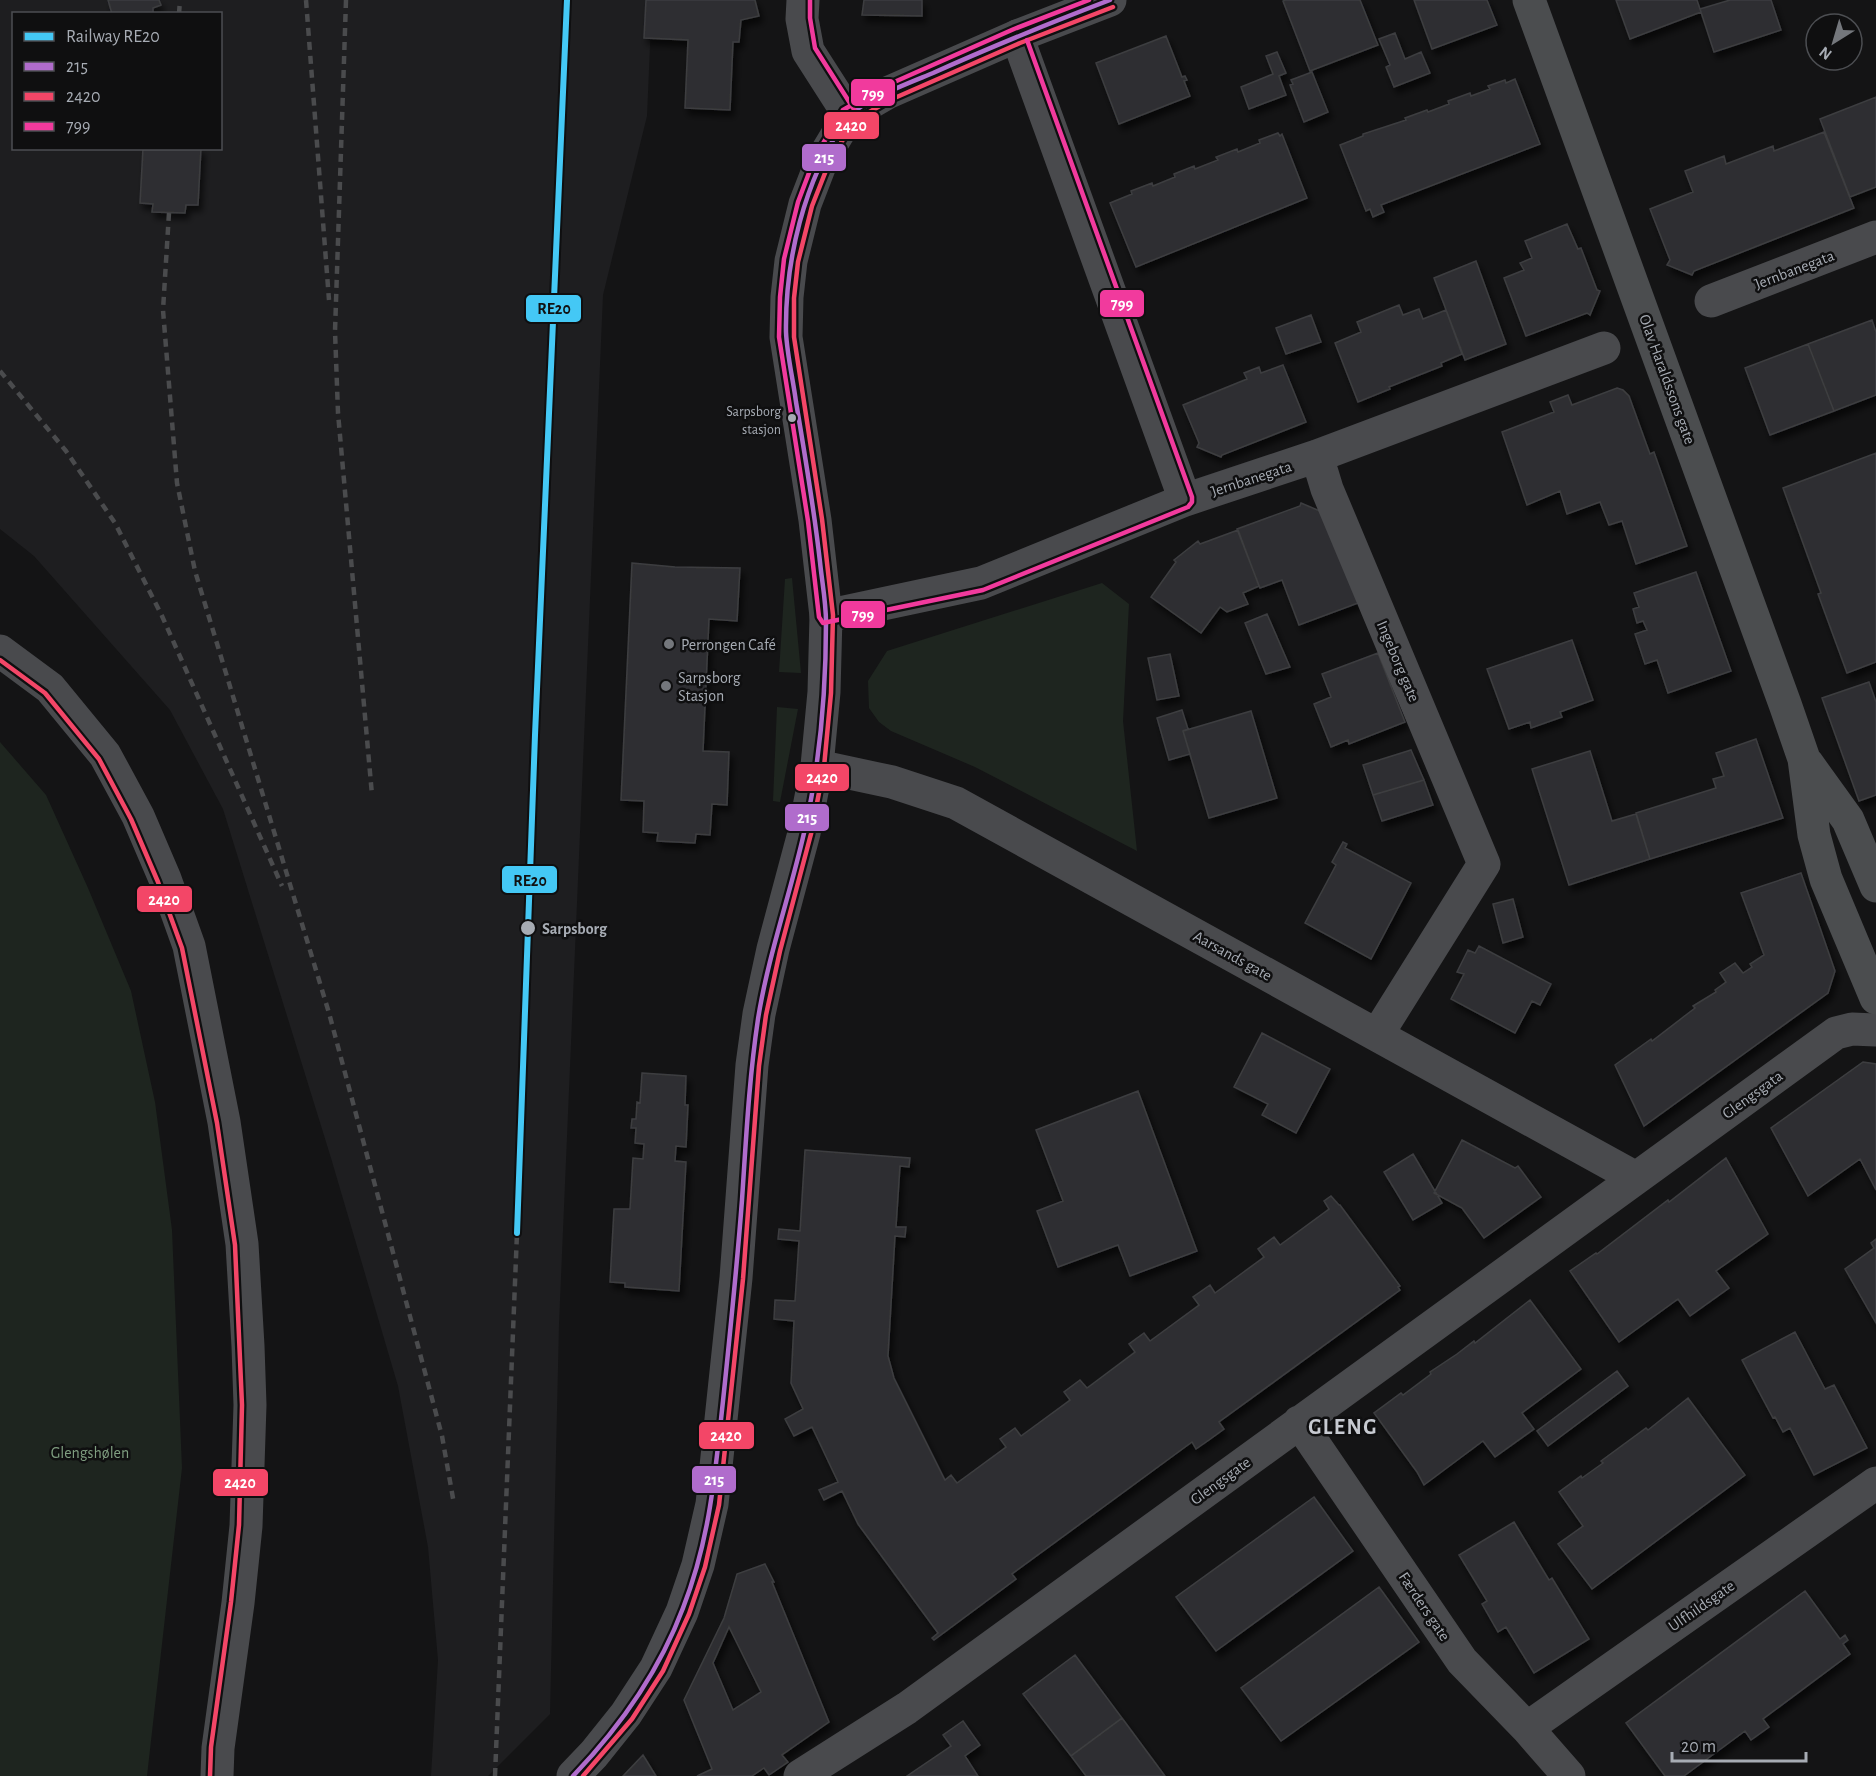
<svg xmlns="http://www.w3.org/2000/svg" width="1876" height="1776" viewBox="0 0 1876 1776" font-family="'Alegreya Sans',sans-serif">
<defs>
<filter id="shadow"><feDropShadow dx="3.5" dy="6" stdDeviation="3" flood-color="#0009"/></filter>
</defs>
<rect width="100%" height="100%" fill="#141415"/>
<path fill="#1e1e20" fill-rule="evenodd" d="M 0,0 L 652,0 L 647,116 L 603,295 L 559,1324 L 550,1714 L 488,1776 L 431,1776 L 438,1660 L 428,1547 L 398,1386 L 331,1158 L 223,809 L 170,710 L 34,556 L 0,529 ZM 14,14 L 220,14 L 220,148 L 14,148 Z"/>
<path fill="#1e251f" d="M 792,578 L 801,673 L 779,672 L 785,579 Z
M 1102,583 L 1129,604 L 1123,721 L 1137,851 L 975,767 L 891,731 L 879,722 L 869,708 L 868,681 L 887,651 Z
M 777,707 L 798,709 L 780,802 L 773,801 Z
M 0,742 L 46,795 L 88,888 L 131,991 L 155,1102 L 172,1230 L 182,1468 L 147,1776 L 0,1776 Z"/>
<path fill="#2f2f30" stroke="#3d3e41" stroke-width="1.5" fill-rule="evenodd" filter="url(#shadow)" d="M 108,0 L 159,0 L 161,5 L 153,8 L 153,14 L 112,14 Z
M 646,0 L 755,0 L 759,16 L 741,20 L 739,42 L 733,42 L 730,110 L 685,108 L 688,40 L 644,38 Z
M 864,0 L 922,0 L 922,16 L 862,15 Z
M 1285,0 L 1360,0 L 1378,45 L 1310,71 L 1283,1 Z
M 1414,0 L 1487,0 L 1497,25 L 1432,49 Z
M 1616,0 L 1697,0 L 1701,12 L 1630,39 Z
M 1730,0 L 1771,0 L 1781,30 L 1714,52 L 1700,9 Z
M 1395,33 L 1405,59 L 1421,52 L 1430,73 L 1394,87 L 1386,67 L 1390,65 L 1379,39 Z
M 1166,36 L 1182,77 L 1185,76 L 1187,80 L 1184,81 L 1190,96 L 1119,124 L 1096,63 Z
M 1277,52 L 1286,73 L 1279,76 L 1286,95 L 1249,109 L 1241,87 L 1273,74 L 1266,56 Z
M 1312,72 L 1328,112 L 1304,122 L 1290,85 L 1293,84 L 1291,80 Z
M 1515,79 L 1540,144 L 1381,205 L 1384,212 L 1373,217 L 1370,209 L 1366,211 L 1340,145 L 1363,136 L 1363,134 L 1406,120 L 1405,118 L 1427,110 L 1428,112 L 1449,104 L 1448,101 L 1470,93 L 1471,96 L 1490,89 L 1488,86 L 1505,80 L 1506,83 Z
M 1876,97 L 1876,187 L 1850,197 L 1820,119 Z
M 1824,132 L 1854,208 L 1694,271 L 1692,275 L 1667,265 L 1670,260 L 1650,209 L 1693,192 L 1685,171 L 1724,156 L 1726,164 L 1773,146 L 1774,151 Z
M 1278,133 L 1280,136 L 1282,134 L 1307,198 L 1136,267 L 1110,203 L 1132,194 L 1131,191 L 1152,183 L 1153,186 L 1175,177 L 1174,174 L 1194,166 L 1195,169 L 1218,160 L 1216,157 L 1237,149 L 1238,152 L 1260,143 L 1259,140 Z
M 143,148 L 201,148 L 198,205 L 186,205 L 185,213 L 152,212 L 153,204 L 140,203 Z
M 1567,224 L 1578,249 L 1581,248 L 1597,290 L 1600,291 L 1590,315 L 1587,313 L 1526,336 L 1504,278 L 1524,270 L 1520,263 L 1532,258 L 1525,241 Z
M 1476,261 L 1506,344 L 1465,360 L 1434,278 Z
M 1399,305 L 1403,315 L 1419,309 L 1423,319 L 1446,310 L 1462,354 L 1441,363 L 1442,366 L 1389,387 L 1390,389 L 1358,402 L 1335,343 L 1361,332 L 1357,322 Z
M 1311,315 L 1321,342 L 1286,354 L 1276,328 Z
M 1872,320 L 1876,332 L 1876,395 L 1834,411 L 1808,344 Z
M 1808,344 L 1834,411 L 1770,435 L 1745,368 Z
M 1283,365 L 1306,422 L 1222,455 L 1221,457 L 1197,447 L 1199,443 L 1183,405 L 1247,379 L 1244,373 L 1259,367 L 1261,373 Z
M 1617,388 L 1623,390 L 1629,396 L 1650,454 L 1654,452 L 1687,546 L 1636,564 L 1622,521 L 1609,525 L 1600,502 L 1567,514 L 1560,491 L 1527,505 L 1502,432 L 1554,412 L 1550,402 L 1568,395 L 1572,405 Z
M 1876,453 L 1876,662 L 1847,673 L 1818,594 L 1821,593 L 1783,488 Z
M 1301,503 L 1327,514 L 1358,603 L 1299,625 L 1282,580 L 1260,588 L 1237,529 L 1300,506 Z
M 1238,530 L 1259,586 L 1243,593 L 1248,604 L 1227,612 L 1220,607 L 1201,633 L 1151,597 L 1176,562 L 1174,560 L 1198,541 L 1200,544 Z
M 632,563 L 675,567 L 740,568 L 737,621 L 709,619 L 703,751 L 729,752 L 727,805 L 712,804 L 710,835 L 696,834 L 695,843 L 657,841 L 658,833 L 643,832 L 644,801 L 621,800 Z
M 1696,572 L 1731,671 L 1668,693 L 1657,660 L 1645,664 L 1635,634 L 1647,630 L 1643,621 L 1637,623 L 1633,609 L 1639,607 L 1634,593 Z
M 1267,614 L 1290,667 L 1266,674 L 1245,623 Z
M 1572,640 L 1593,700 L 1560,712 L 1562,717 L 1531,728 L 1530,722 L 1509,729 L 1487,669 Z
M 1378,653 L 1405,722 L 1349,744 L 1348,740 L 1331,747 L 1314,704 L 1331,697 L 1322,674 Z
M 1170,654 L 1179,696 L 1157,700 L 1148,658 Z
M 1869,682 L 1876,702 L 1876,795 L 1859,801 L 1822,698 Z
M 1182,710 L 1188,729 L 1183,731 L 1190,754 L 1169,760 L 1157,718 Z
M 1251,711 L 1277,798 L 1209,818 L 1183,731 Z
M 1756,739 L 1783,818 L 1650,859 L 1636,813 L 1716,788 L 1713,779 L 1724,776 L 1716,753 Z
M 1411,750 L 1424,780 L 1373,795 L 1363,765 Z
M 1590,751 L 1612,821 L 1636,814 L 1650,859 L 1569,885 L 1532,769 Z
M 1424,780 L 1433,805 L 1382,821 L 1373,795 Z
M 1343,842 L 1347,844 L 1345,848 L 1411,883 L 1371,959 L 1305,923 L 1336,865 L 1332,862 Z
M 1801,873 L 1835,971 L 1828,993 L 1644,1126 L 1615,1065 L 1651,1039 L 1652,1041 L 1695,1008 L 1693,1006 L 1716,992 L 1715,990 L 1726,982 L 1720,973 L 1735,963 L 1743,973 L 1752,967 L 1750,964 L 1764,955 L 1741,893 Z
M 1513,899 L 1523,937 L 1503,943 L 1493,904 Z
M 1479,946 L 1551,984 L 1540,1005 L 1532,1001 L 1515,1033 L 1451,999 L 1464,974 L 1457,972 L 1468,950 L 1475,953 Z
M 1262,1033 L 1330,1069 L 1296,1133 L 1262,1115 L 1268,1104 L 1234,1087 Z
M 1863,1062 L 1876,1064 L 1876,1190 L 1860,1159 L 1808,1196 L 1771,1128 Z
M 642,1073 L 686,1076 L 685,1105 L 688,1105 L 686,1147 L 676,1146 L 675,1161 L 686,1162 L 679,1291 L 625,1287 L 625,1283 L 610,1282 L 614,1209 L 630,1209 L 633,1158 L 643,1159 L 644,1144 L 635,1143 L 636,1128 L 631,1128 L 632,1119 L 636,1119 L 637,1102 L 640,1103 Z
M 1138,1091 L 1197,1251 L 1130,1276 L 1118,1245 L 1058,1267 L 1037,1211 L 1063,1201 L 1036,1130 Z
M 1462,1140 L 1515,1168 L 1518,1166 L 1541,1197 L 1484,1238 L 1462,1208 L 1434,1193 Z
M 805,1150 L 910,1158 L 909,1167 L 900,1166 L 896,1227 L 906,1227 L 905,1237 L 895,1236 L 888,1356 L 894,1378 L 945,1480 L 951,1475 L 957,1483 L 1006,1447 L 1000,1439 L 1015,1428 L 1021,1436 L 1070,1400 L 1064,1392 L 1080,1380 L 1087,1388 L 1135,1352 L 1129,1344 L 1144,1333 L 1150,1341 L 1199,1305 L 1193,1297 L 1210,1285 L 1215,1293 L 1264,1257 L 1258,1249 L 1274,1237 L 1280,1245 L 1329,1209 L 1324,1201 L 1331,1196 L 1339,1205 L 1340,1205 L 1400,1286 L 1398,1287 L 1400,1290 L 1219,1422 L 1224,1429 L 1209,1440 L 1196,1449 L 1192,1442 L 1012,1574 L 1016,1579 L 934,1640 L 932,1638 L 938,1633 L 858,1524 L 842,1491 L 824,1500 L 819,1490 L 838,1482 L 812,1427 L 794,1436 L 785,1419 L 803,1409 L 791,1383 L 794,1321 L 774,1319 L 775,1300 L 795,1301 L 799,1241 L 778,1239 L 779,1229 L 800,1231 Z
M 1413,1154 L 1442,1203 L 1413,1220 L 1384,1172 Z
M 1726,1158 L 1768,1234 L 1716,1271 L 1729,1288 L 1690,1316 L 1678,1299 L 1619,1342 L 1570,1271 L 1596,1253 L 1597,1254 L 1668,1200 L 1669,1202 Z
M 1876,1239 L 1876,1323 L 1845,1269 L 1874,1248 L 1871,1243 Z
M 1530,1300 L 1581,1369 L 1522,1413 L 1534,1429 L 1495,1457 L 1483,1441 L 1424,1485 L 1417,1472 L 1374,1413 L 1401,1393 L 1403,1395 L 1431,1374 L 1430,1372 L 1457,1354 L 1474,1341 L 1475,1343 Z
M 1795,1332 L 1825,1389 L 1834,1385 L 1867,1448 L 1814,1475 L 1790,1428 L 1783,1432 L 1775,1417 L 1773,1418 L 1742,1360 Z
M 1617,1371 L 1628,1386 L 1548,1446 L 1537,1431 Z
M 1688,1398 L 1745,1475 L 1592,1589 L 1558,1544 L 1583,1526 L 1559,1492 L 1581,1476 L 1582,1478 L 1603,1463 L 1601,1461 L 1646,1428 L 1648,1430 Z
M 1314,1497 L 1353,1551 L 1216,1651 L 1176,1597 Z
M 1514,1522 L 1549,1580 L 1552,1578 L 1589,1639 L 1534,1673 L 1506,1627 L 1498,1632 L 1482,1604 L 1487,1601 L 1459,1555 Z
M 765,1564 L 774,1582 L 772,1582 L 829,1722 L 782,1755 L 788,1762 L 769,1775 L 764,1768 L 752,1776 L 697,1776 L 712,1769 L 684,1700 L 724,1618 L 737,1574 ZM 729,1627 L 761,1692 L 733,1710 L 713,1663 Z
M 1379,1587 L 1419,1642 L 1281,1741 L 1241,1688 Z
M 1805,1591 L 1840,1639 L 1845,1635 L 1848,1640 L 1843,1644 L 1850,1654 L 1763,1719 L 1769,1727 L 1751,1740 L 1745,1731 L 1684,1776 L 1665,1776 L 1626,1723 Z
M 1075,1655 L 1122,1718 L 1071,1756 L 1023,1694 Z
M 1122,1718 L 1165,1776 L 1086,1776 L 1071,1756 Z
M 963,1721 L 980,1745 L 965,1756 L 978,1776 L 907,1776 L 951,1746 L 943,1735 Z
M 643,1755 L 656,1776 L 623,1776 Z"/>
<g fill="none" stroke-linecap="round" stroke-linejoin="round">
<path stroke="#494a4d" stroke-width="33" d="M 1017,36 L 1185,500
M 1711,301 L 1876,237
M 1317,456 L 1327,489 L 1484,864 L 1377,1035
M 826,616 L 981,583 L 1185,500 L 1317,456 L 1604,348
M 817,766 L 892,782 L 956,803 L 1636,1178
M 1299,1422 L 1462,1661 L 1527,1728 L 1569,1776
M 1527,1728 L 1876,1483
M 800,1776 L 907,1708 L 1836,1033 L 1852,1029 L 1876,1030"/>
<path stroke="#494a4d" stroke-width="33" d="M 803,0 L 802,19 L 808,51 L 849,115
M 0,651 L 50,688 L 105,755 L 138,816 L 165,879 L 189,946 L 224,1122 L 242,1244 L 248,1346 L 250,1405 L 246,1526 L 238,1603 L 218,1748 L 217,1776
M 573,1776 L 594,1754 L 626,1714 L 656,1668 L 682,1612 L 698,1565 L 712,1504 L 736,1278 L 752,1065 L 759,1014 L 773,949 L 804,833 L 817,766 L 824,692 L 826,616 L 815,520 L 786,337 L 787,297 L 791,261 L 805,204 L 822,160 L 849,115 L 887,93 L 1017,36 L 1110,0"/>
<path stroke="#4b4d4f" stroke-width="33" d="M 1529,0 L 1785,704 L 1804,759 L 1814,835 L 1826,879 L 1876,998
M 1807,763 L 1848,820 L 1876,886"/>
<path stroke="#4a4b4d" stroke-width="4.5" stroke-dasharray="8 6" stroke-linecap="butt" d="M 306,0 L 329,300
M 346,0 L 335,331 L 338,413 L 372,795
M 179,14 L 180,0
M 169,213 L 163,310 L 177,483 L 195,571 L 329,1013 L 442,1436 L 454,1504
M 0,371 L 66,451 L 115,523 L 162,616 L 282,886
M 495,1776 L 517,1233"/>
<g stroke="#0f0f10" stroke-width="9">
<path id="bus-1" d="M 573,1776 C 620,1727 659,1672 683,1608 C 710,1539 715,1474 723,1401 C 730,1334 737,1267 742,1200 C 746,1140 749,1079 758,1019 C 768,956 790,895 804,833 C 820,764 826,693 826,622 C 826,602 822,582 820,562 C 814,508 805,455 796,402 C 793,379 787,355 786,332 C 785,260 804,181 845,121 C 859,101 909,83 933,73 C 991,47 1050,23 1110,0"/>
</g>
<g stroke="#0f0f10" stroke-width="9">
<path id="bus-2" d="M 0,660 L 45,693 L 99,759 L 131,819 L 158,882 L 182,948 L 217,1123 L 235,1245 L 242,1405 L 239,1525 L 231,1602 L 211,1747 L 210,1776
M 583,1776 L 632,1719 L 663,1671 L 689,1614 L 705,1567 L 719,1505 L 743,1279 L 759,1066 L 766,1015 L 780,951 L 811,834 L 824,767 L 831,693 L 833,615 L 822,519 L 794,337 L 794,298 L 798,262 L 812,206 L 829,163 L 854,121 L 890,100 L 1020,43 L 1113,7"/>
</g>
<g stroke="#0f0f10" stroke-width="9">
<path id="bus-3" d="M 810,0 L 810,18 L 815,48 L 855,111
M 1027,40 L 1192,497 L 1192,502 L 1188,507 L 983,590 L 823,623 L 819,617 L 808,521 L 779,337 L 780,297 L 784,259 L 798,202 L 815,157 L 843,110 L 883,87 L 1014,29 L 1089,0"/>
</g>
<use href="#bus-1" stroke="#b06ccc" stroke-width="4.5"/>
<use href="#bus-2" stroke="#f34667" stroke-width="4.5"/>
<use href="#bus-3" stroke="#f13a9d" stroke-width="4.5"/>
<g stroke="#0f0f10" stroke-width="10">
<path id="rail-1" d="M 517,1233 L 535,735 L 567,0"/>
</g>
<use href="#rail-1" stroke="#44c8f5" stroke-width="6"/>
</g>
<g fill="#a7acb4" stroke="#0f0f10" stroke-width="2">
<circle cx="792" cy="418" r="5"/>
<circle cx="528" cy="928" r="8"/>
</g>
<g fill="#74777c" stroke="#0f0f10" stroke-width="2">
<circle cx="669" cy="644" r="6"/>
<circle cx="666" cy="686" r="6"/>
</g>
<g text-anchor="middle" stroke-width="5" stroke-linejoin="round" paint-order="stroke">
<g font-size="14" fill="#a7acb4" stroke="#0f0f10" text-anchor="end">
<text x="781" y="416">Sarpsborg<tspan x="781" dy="18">stasjon</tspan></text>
</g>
<g font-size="16" fill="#a7acb4" stroke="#0f0f10">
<text transform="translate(1794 269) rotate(-21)" y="6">Jernbanegata</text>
<text transform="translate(1668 379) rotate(70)" y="6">Olav Haraldssons gate</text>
<text transform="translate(1251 478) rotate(-18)" y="6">Jernbanegata</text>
<text transform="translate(1399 661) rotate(67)" y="6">Ingeborg gate</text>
<text transform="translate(1233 955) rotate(29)" y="6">Aarsands gate</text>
<text transform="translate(1752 1094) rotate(-36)" y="6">Glengsgata</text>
<text transform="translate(1220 1480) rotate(-36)" y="6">Glengsgate</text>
<text transform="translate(1701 1605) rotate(-35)" y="6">Ulfhildsgate</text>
<text transform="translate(1425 1606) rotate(56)" y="6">Færders gate</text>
</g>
<g font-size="16" fill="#a7acb4" stroke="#0f0f10" text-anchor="start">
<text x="681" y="650">Perrongen Café</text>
<text x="678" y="683">Sarpsborg<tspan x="678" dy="18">Stasjon</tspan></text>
</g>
<g font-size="16" font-weight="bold" fill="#a7acb4" stroke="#0f0f10" text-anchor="start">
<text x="542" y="934">Sarpsborg</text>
</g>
<g font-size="16" fill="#7f9e80" stroke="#0f0f10">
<text x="90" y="1458">Glengshølen</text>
</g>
<g font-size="22" font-weight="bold" letter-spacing="1.5" fill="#c7cad1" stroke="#0f0f10">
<text x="1343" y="1434">GLENG</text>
</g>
</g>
<g stroke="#0f0f10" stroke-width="2">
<rect x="850" y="78" width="46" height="29" rx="6" fill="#f13a9d"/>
<rect x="823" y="111" width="57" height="29" rx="6" fill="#f34667"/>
<rect x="801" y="143" width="46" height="29" rx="6" fill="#b06ccc"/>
<rect x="1099" y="289" width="46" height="29" rx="6" fill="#f13a9d"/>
<rect x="525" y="294" width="57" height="29" rx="6" fill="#44c8f5"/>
<rect x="840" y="600" width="46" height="29" rx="6" fill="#f13a9d"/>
<rect x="794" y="763" width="56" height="29" rx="6" fill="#f34667"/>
<rect x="784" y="803" width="46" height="29" rx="6" fill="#b06ccc"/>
<rect x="501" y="865" width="57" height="29" rx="6" fill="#44c8f5"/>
<rect x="136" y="885" width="57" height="28" rx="6" fill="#f34667"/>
<rect x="698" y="1421" width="57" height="29" rx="6" fill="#f34667"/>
<rect x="691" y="1465" width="46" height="29" rx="6" fill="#b06ccc"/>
<rect x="212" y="1468" width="57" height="29" rx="6" fill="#f34667"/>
</g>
<g font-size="16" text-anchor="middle" font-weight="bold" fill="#fff">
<text x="873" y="99">799</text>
<text x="851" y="131">2420</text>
<text x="824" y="163">215</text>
<text x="1122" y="309">799</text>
<text x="863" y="620">799</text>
<text x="822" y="783">2420</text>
<text x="807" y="823">215</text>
<text x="164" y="905">2420</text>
<text x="726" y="1441">2420</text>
<text x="714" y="1485">215</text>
<text x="240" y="1488">2420</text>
</g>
<g font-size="16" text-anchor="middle" font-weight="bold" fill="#111">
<text x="554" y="314">RE20</text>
<text x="530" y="886">RE20</text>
</g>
<rect x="12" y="12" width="210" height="138" fill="#0f0f10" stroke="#4c4e52" stroke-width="1.5"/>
<rect x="24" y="32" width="30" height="9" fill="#44c8f5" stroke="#4c4e52" stroke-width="1.5"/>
<text x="66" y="42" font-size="18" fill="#a7acb4">Railway RE20</text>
<rect x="24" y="62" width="30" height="9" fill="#b06ccc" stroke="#4c4e52" stroke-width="1.5"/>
<text x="66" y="72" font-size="18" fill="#a7acb4">215</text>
<rect x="24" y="92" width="30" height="9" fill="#f34667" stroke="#4c4e52" stroke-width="1.5"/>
<text x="66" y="102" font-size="18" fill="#a7acb4">2420</text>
<rect x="24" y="122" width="30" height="9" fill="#f13a9d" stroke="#4c4e52" stroke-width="1.5"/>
<text x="66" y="132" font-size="18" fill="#a7acb4">799</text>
<g transform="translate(1834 42) rotate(217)"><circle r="28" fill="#0f0f10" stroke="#4c4e52" stroke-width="1.5"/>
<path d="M0-4.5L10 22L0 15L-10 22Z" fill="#74777c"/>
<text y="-9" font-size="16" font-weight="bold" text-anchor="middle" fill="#a7acb4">N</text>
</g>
<path d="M1672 1752v9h134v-9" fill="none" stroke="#a7acb4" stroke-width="3"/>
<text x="1681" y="1752" font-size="18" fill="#a7acb4" stroke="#0f0f10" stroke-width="4.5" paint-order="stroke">20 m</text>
</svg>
